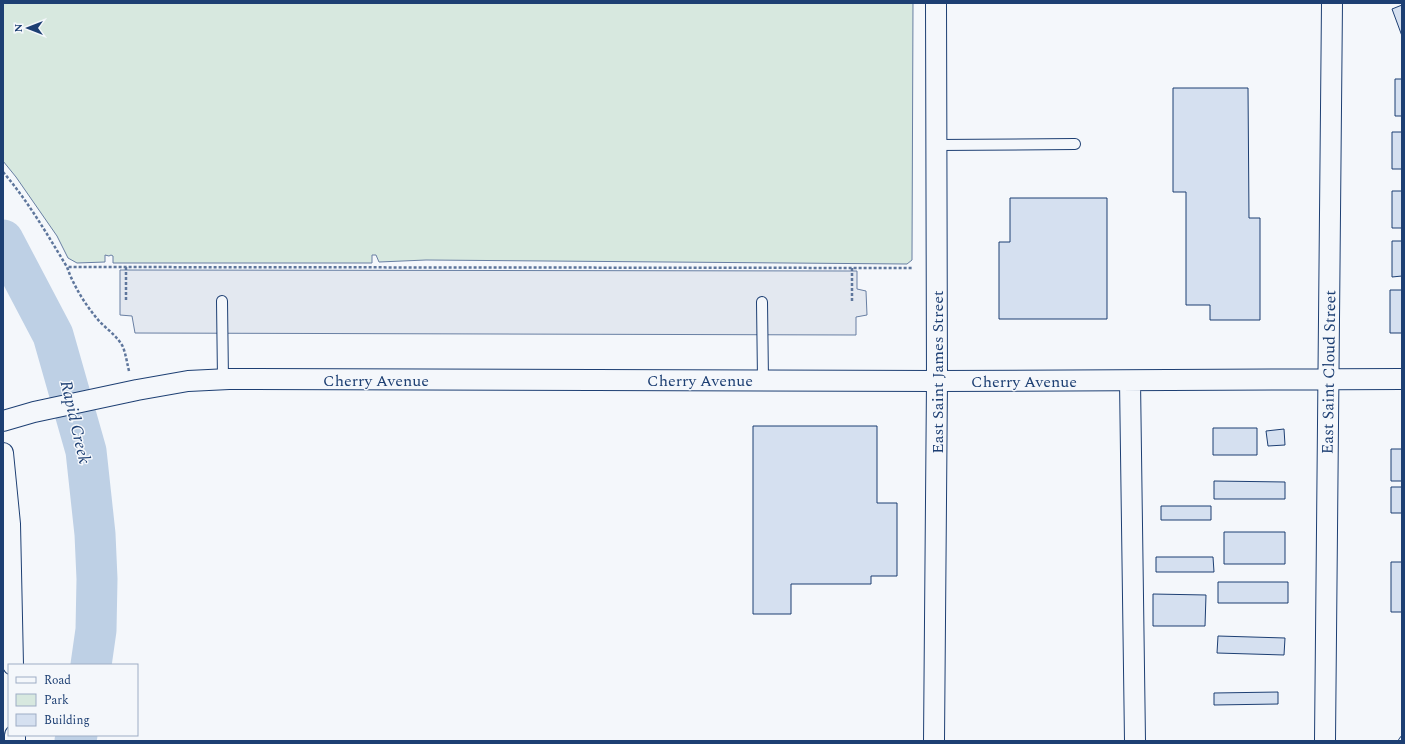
<svg xmlns="http://www.w3.org/2000/svg" width="1405" height="744" viewBox="0 0 1405 744" font-family="Spectral,serif">
<rect width="100%" height="100%" fill="#f4f7fb"/>
<path fill="#d7e8df" stroke="#687fa3" d="M 3,3 L 913,3 L 912,260 L 907,264 L 426,260 L 379,262 L 376,255 L 372,255 L 372,263 L 113,263 L 113,256 L 111,255 L 109,256 L 105,255 L 105,262 L 77,263 L 68,258 L 57,236 L 16,177 L 3,161 Z"/>
<path fill="#e3e8f0" stroke="#687fa3" d="M 120,270 L 857,271 L 857,289 L 866,291 L 867,315 L 856,317 L 856,335 L 135,333 L 132,316 L 120,315 Z"/>
<g fill="none" stroke-linecap="round" stroke-linejoin="round">
<path stroke="#bed0e5" stroke-width="41" d="M 3,240 L 53,335 L 86,451 L 95,534 L 97,579 L 96,630 L 91,665
M 75,741 L 77,735"/>
</g>
<path fill="#d5e0f0" stroke="#1d3f73" d="M 1402,5 L 1402,36 L 1392,9 Z
M 1395,79 L 1402,79 L 1402,116 L 1395,116 Z
M 1173,88 L 1248,88 L 1249,218 L 1260,218 L 1260,320 L 1210,320 L 1210,305 L 1186,305 L 1186,192 L 1173,192 Z
M 1392,132 L 1402,132 L 1402,169 L 1392,169 Z
M 1392,191 L 1402,191 L 1402,228 L 1392,228 Z
M 1010,198 L 1107,198 L 1107,319 L 999,319 L 999,242 L 1010,242 Z
M 1392,241 L 1402,241 L 1402,276 L 1392,277 Z
M 1390,290 L 1402,290 L 1402,333 L 1390,333 Z
M 753,426 L 877,426 L 877,503 L 897,503 L 897,576 L 871,576 L 871,584 L 791,584 L 791,614 L 753,614 Z
M 1213,428 L 1257,428 L 1257,455 L 1213,455 Z
M 1284,429 L 1285,445 L 1268,446 L 1266,431 Z
M 1391,449 L 1402,449 L 1402,481 L 1391,481 Z
M 1214,481 L 1285,482 L 1285,499 L 1214,499 Z
M 1391,487 L 1402,487 L 1402,513 L 1391,513 Z
M 1161,506 L 1211,506 L 1211,520 L 1161,520 Z
M 1224,532 L 1285,532 L 1285,564 L 1224,564 Z
M 1156,557 L 1213,557 L 1214,572 L 1156,572 Z
M 1391,562 L 1402,562 L 1402,612 L 1391,612 Z
M 1218,582 L 1288,582 L 1288,603 L 1218,603 Z
M 1153,594 L 1206,595 L 1205,626 L 1153,626 Z
M 1218,636 L 1285,638 L 1284,655 L 1217,653 Z
M 1278,692 L 1278,704 L 1214,705 L 1214,693 Z"/>
<g fill="none" stroke-linecap="round" stroke-linejoin="round">
<g stroke="#1d3f73" stroke-width="12">
<path id="service" d="M 937,145 L 1075,144
M 222,301 L 223,380
M 762,302 L 763,380"/>
</g>
<g stroke="#1d3f73" stroke-width="22">
<path id="minor" d="M 1130,381 L 1135,741
M 3,421 L 34,412 L 137,390 L 188,381 L 229,379 L 937,381 L 1402,379
M 3,453 L 10,524 L 13,665
M 15,735 L 15,741
M 934,741 L 937,381 L 936,3
M 1325,741 L 1332,3"/>
</g>
<path stroke="#5e769c" stroke-width="2.5" stroke-dasharray="3 2" stroke-linecap="butt" d="M 3,172 C 28,201 47,234 67,267
M 126,267 L 126,301
M 852,268 L 852,302
M 129,371 C 127,363 126,355 123,347 C 118,337 108,330 100,322 C 86,306 74,287 67,267 L 913,268"/>
<use href="#service" stroke="#f4f7fb" stroke-width="10"/>
<use href="#minor" stroke="#f4f7fb" stroke-width="20"/>
<g stroke="#1d3f73" stroke-width="4.5">
<path id="rail" d="M 1400,741 L 1402,738"/>
</g>
<use href="#rail" stroke="#f4f7fb" stroke-width="3" stroke-dasharray="9" stroke-linecap="butt"/>
</g>
<g text-anchor="middle" stroke-width="3" stroke-linejoin="round" paint-order="stroke">
<g font-size="16" fill="#1d3f73" stroke="#f4f7fb">
<text transform="translate(937 372) rotate(-90)" y="6">East Saint James Street</text>
<text transform="translate(1328 372) rotate(-89)" y="6">East Saint Cloud Street</text>
<text x="376" y="386">Cherry Avenue</text>
<text x="700" y="386">Cherry Avenue</text>
<text x="1024" y="387">Cherry Avenue</text>
</g>
<g font-size="17" font-style="italic" fill="#1d3f73" stroke="#f4f7fb">
<text transform="translate(76 422) rotate(77)" y="6">Rapid Creek</text>
</g>
</g>
<rect width="1405" height="744" fill="none" stroke="#1d3f73" stroke-width="8"/>
<rect x="8" y="664" width="130" height="72" fill="#f4f7fb" stroke="#9eadc5"/>
<rect x="16" y="677" width="20" height="6" fill="#f4f7fb" stroke="#9eadc5"/>
<text x="44" y="684" font-size="12" fill="#1d3f73">Road</text>
<rect x="16" y="694" width="20" height="12" fill="#d7e8df" stroke="#9eadc5"/>
<text x="44" y="704" font-size="12" fill="#1d3f73">Park</text>
<rect x="16" y="714" width="20" height="12" fill="#d5e0f0" stroke="#9eadc5"/>
<text x="44" y="724" font-size="12" fill="#1d3f73">Building</text>
<g transform="translate(28 28) rotate(270)" stroke="#f4f7fb" stroke-width="3" paint-order="stroke">
<path d="M0-3L7 15L0 10L-7 15Z" fill="#1d3f73"/>
<text y="-6" font-size="11" font-weight="bold" text-anchor="middle" fill="#1d3f73">N</text>
</g>
</svg>
